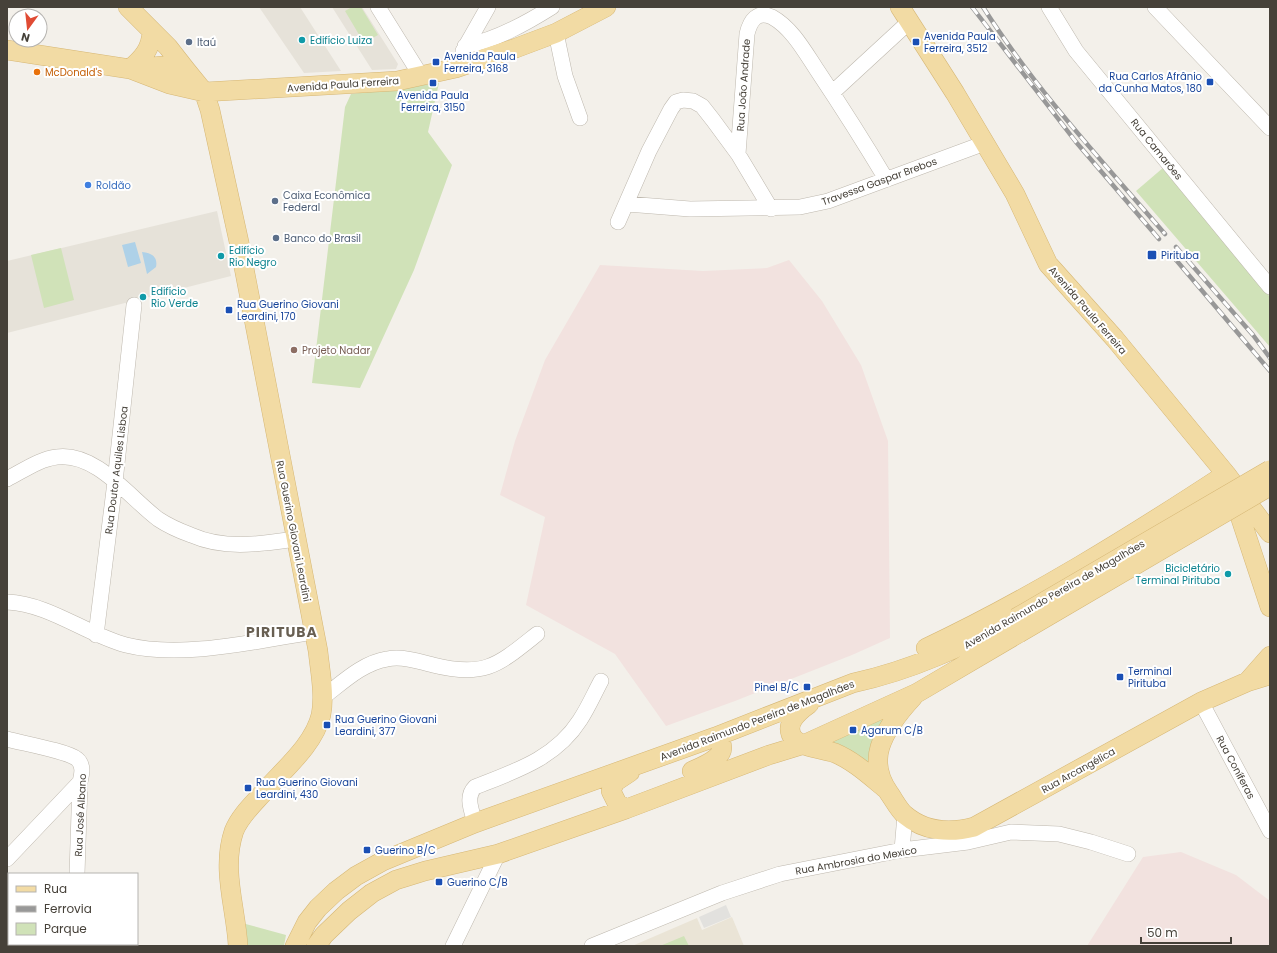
<svg xmlns="http://www.w3.org/2000/svg" width="1277" height="953" viewBox="0 0 1277 953" font-family="Poppins,sans-serif">
<rect width="100%" height="100%" fill="#f3f0ea"/>
<path fill="#e6e2d9" d="M 259,7 L 300,7 L 341,71 L 304,73 Z
M 332,7 L 362,7 L 398,64 L 396,69 L 372,70 Z
M 217,211 L 231,276 L 7,333 L 7,261 Z"/>
<path fill="#eae4d6" d="M 732,917 L 744,946 L 632,946 L 697,918 L 702,930 Z"/>
<path fill="#f2e2df" d="M 789,260 L 822,301 L 861,365 L 888,441 L 890,638 L 852,655 L 735,701 L 666,726 L 615,654 L 526,605 L 545,517 L 500,495 L 515,441 L 545,360 L 600,265 L 703,271 L 767,268 Z
M 1181,852 L 1236,875 L 1270,901 L 1270,946 L 1087,946 L 1143,857 Z"/>
<path fill="#d0e2b8" d="M 352,7 L 361,7 L 378,35 L 364,43 L 345,11 Z
M 439,83 L 428,132 L 452,165 L 414,270 L 360,388 L 312,383 L 345,107 L 351,94 Z
M 1164,167 L 1270,297 L 1270,347 L 1136,191 Z
M 61,248 L 74,300 L 44,308 L 31,255 Z
M 901,704 L 876,772 L 824,745 Z
M 242,923 L 286,935 L 284,946 L 241,946 Z
M 684,936 L 689,946 L 660,946 Z"/>
<path fill="#e2e1de" d="M 726,905 L 731,917 L 704,928 L 699,917 Z"/>
<path fill="#aed1e8" d="M 135,242 L 141,263 L 128,267 L 122,245 Z
M 142,252 C 152,253 158,257 156,267 L 147,274 Z"/>
<g fill="none" stroke-linecap="round" stroke-linejoin="round">
<g stroke="#beb8ae" stroke-width="16">
<path id="minor" d="M 378,7 L 421,76
M 1049,7 L 1076,51 L 1270,287
M 1155,7 L 1270,128
M 556,33 L 565,76 L 580,118
M 465,46 C 496,40 525,24 552,7
M 463,51 L 488,7
M 833,92 L 909,22
M 738,154 L 747,34 C 750,21 757,10 772,17 C 792,28 805,52 817,70 C 841,106 864,142 886,179
M 627,204 L 690,209 L 800,207 L 828,201 L 985,143
M 618,222 L 649,151 L 671,109 L 676,102 L 683,100 L 693,101 L 702,106 L 713,120 L 738,154 L 771,209
M 7,479 C 23,471 39,459 57,457 C 96,452 129,497 158,519 C 167,525 180,531 191,535 C 225,550 260,544 296,539
M 7,602 C 50,604 85,634 126,645 C 182,659 257,641 313,632
M 96,635 L 115,482 L 134,305
M 322,698 C 342,683 362,663 387,659 C 402,656 418,661 433,665 C 485,678 498,665 537,634
M 1201,702 L 1270,831
M 7,739 C 21,743 67,751 77,759 C 84,765 82,774 80,782 L 77,874
M 475,823 C 472,811 465,797 475,787 C 516,771 556,758 580,720 C 588,708 594,694 601,681
M 902,850 L 905,815
M 7,859 L 80,782
M 74,946 L 74,944
M 453,946 L 498,854
M 592,946 L 722,893 L 780,874 L 902,850 L 968,842 L 1011,832 L 1059,834 L 1091,842 L 1128,854"/>
</g>
<g stroke="#d6b775" stroke-width="20">
<path id="major" d="M 128,7 L 168,47 L 186,70 L 204,92 L 210,110 L 239,242 L 318,651 C 320,671 325,695 321,715 C 314,745 283,770 263,793 C 253,804 240,816 234,831 C 221,869 236,908 238,946
M 900,7 L 955,93 L 1015,194 L 1048,264 L 1115,339 L 1226,474 L 1270,533
M 7,50 L 130,69 L 169,84 L 204,92 L 397,81 L 456,68 L 516,48 L 556,33 L 606,7
M 130,69 C 143,58 151,49 152,31
M 132,69 L 162,66 L 186,70
M 1232,492 L 1270,607
M 926,648 C 1030,599 1130,537 1226,474
M 1248,681 L 1270,656
M 913,697 C 900,711 886,728 880,747 C 875,763 880,780 889,793 C 894,800 899,810 905,815 C 925,832 951,833 974,827 L 1201,702 L 1247,682 L 1270,675
M 809,704 C 799,711 782,725 794,739 C 803,748 824,749 835,753 C 854,761 870,776 886,789
M 692,771 C 704,766 736,753 715,737
M 626,809 L 617,803 L 611,791 L 615,782 L 630,772
M 295,946 L 307,922 L 318,908 L 336,891 L 356,876 L 383,861 L 475,823 L 715,737 L 853,683 C 913,670 963,646 1016,618
M 316,946 L 324,935 L 349,911 L 372,893 L 396,880 L 425,871 L 498,854 L 626,809 L 769,755 L 805,744 L 917,693 L 1019,633"/>
</g>
<use href="#minor" stroke="#fff" stroke-width="15"/>
<use href="#major" stroke="#f2dba4" stroke-width="19"/>
<g stroke="#989898" stroke-width="4.5">
<path id="rail" d="M 972,7 L 1076,142 L 1159,239
M 983,7 C 1035,89 1102,161 1165,234
M 1176,247 L 1253,335 L 1270,358
M 1171,254 L 1270,371"/>
</g>
<use href="#rail" stroke="#fff" stroke-width="3" stroke-dasharray="9" stroke-linecap="butt"/>
<g stroke="#d6b775" stroke-width="20" stroke-linecap="butt">
<path id="major-bridge" d="M 1016,618 L 1270,470
M 1019,633 L 1270,486"/>
</g>
<use href="#major-bridge" stroke="#f2dba4" stroke-width="19"/>
</g>
<g fill="#0f9aa8" stroke="#fff" stroke-width="1.5">
<circle cx="302" cy="40" r="4"/>
<circle cx="221" cy="256" r="4"/>
<circle cx="143" cy="297" r="4"/>
<circle cx="1228" cy="574" r="4"/>
</g>
<g fill="#5c6f8a" stroke="#fff" stroke-width="1.5">
<circle cx="189" cy="42" r="4"/>
<circle cx="275" cy="201" r="4"/>
<circle cx="276" cy="238" r="4"/>
</g>
<g fill="#1a4fb4" stroke="#fff" stroke-width="1.5">
<rect x="912" y="38" width="8" height="8" rx="2"/>
<rect x="432" y="58" width="8" height="8" rx="2"/>
<rect x="1206" y="78" width="8" height="8" rx="2"/>
<rect x="429" y="79" width="8" height="8" rx="2"/>
<rect x="1147" y="250" width="10" height="10" rx="2"/>
<rect x="225" y="306" width="8" height="8" rx="2"/>
<rect x="1116" y="673" width="8" height="8" rx="2"/>
<rect x="803" y="683" width="8" height="8" rx="2"/>
<rect x="323" y="721" width="8" height="8" rx="2"/>
<rect x="849" y="726" width="8" height="8" rx="2"/>
<rect x="244" y="784" width="8" height="8" rx="2"/>
<rect x="363" y="846" width="8" height="8" rx="2"/>
<rect x="435" y="878" width="8" height="8" rx="2"/>
</g>
<circle fill="#e8710a" stroke="#fff" stroke-width="1.5" cx="37" cy="72" r="4"/>
<circle fill="#3f7fe0" stroke="#fff" stroke-width="1.5" cx="88" cy="185" r="4"/>
<circle fill="#8d6e63" stroke="#fff" stroke-width="1.5" cx="294" cy="350" r="4"/>
<g text-anchor="middle" stroke-width="4" stroke-linejoin="round" paint-order="stroke">
<g font-size="10" fill="#164399" stroke="#fff" text-anchor="start">
<text x="924" y="40">Avenida Paula<tspan x="924" dy="12">Ferreira, 3512</tspan></text>
<text x="444" y="60">Avenida Paula<tspan x="444" dy="12">Ferreira, 3168</tspan></text>
<text x="1202" y="80" text-anchor="end">Rua Carlos Afrânio<tspan x="1202" dy="12">da Cunha Matos, 180</tspan></text>
<text x="433" y="99" text-anchor="middle">Avenida Paula<tspan x="433" dy="12">Ferreira, 3150</tspan></text>
<text x="1161" y="259">Pirituba</text>
<text x="237" y="308">Rua Guerino Giovani<tspan x="237" dy="12">Leardini, 170</tspan></text>
<text x="1128" y="675">Terminal<tspan x="1128" dy="12">Pirituba</tspan></text>
<text x="799" y="691" text-anchor="end">Pinel B/C</text>
<text x="335" y="723">Rua Guerino Giovani<tspan x="335" dy="12">Leardini, 377</tspan></text>
<text x="861" y="734">Agarum C/B</text>
<text x="256" y="786">Rua Guerino Giovani<tspan x="256" dy="12">Leardini, 430</tspan></text>
<text x="375" y="854">Guerino B/C</text>
<text x="447" y="886">Guerino C/B</text>
</g>
<g font-size="10" fill="#0d838f" stroke="#fff" text-anchor="start">
<text x="310" y="44">Edifício Luiza</text>
<text x="229" y="254">Edifício<tspan x="229" dy="12">Rio Negro</tspan></text>
<text x="151" y="295">Edifício<tspan x="151" dy="12">Rio Verde</tspan></text>
<text x="1220" y="572" text-anchor="end">Bicicletário<tspan x="1220" dy="12">Terminal Pirituba</tspan></text>
</g>
<g font-size="10" fill="#4e5e75" stroke="#fff" text-anchor="start">
<text x="197" y="46">Itaú</text>
<text x="283" y="199">Caixa Econômica<tspan x="283" dy="12">Federal</tspan></text>
<text x="284" y="242">Banco do Brasil</text>
</g>
<g font-size="10" fill="#c56008" stroke="#fff" text-anchor="start">
<text x="45" y="76">McDonald's</text>
</g>
<g font-size="10" fill="#464139" stroke="#fff">
<text transform="translate(343 84) rotate(-4)" y="4">Avenida Paula Ferreira</text>
<text transform="translate(743 85) rotate(-86)" y="4">Rua João Andrade</text>
<text transform="translate(1157 149) rotate(51)" y="4">Rua Camarões</text>
<text transform="translate(879 181) rotate(-20)" y="4">Travessa Gaspar Brebos</text>
<text transform="translate(1088 310) rotate(49)" y="4">Avenida Paula Ferreira</text>
<text transform="translate(116 470) rotate(-83)" y="4">Rua Doutor Aquiles Lisboa</text>
<text transform="translate(294 531) rotate(79)" y="4">Rua Guerino Giovani Leardini</text>
<text transform="translate(1054 594) rotate(-30)" y="4">Avenida Raimundo Pereira de Magalhães</text>
<text transform="translate(757 720) rotate(-21)" y="4">Avenida Raimundo Pereira de Magalhães</text>
<text transform="translate(1236 767) rotate(62)" y="4">Rua Coníferas</text>
<text transform="translate(1078 770) rotate(-29)" y="4">Rua Arcangélica</text>
<text transform="translate(80 815) rotate(-87)" y="4">Rua José Albano</text>
<text transform="translate(856 860) rotate(-10)" y="4">Rua Ambrosia do Mexico</text>
</g>
<g font-size="10" fill="#366cbe" stroke="#fff" text-anchor="start">
<text x="96" y="189">Roldão</text>
</g>
<g font-size="10" fill="#785e54" stroke="#fff" text-anchor="start">
<text x="302" y="354">Projeto Nadar</text>
</g>
<g font-size="14" font-weight="bold" letter-spacing="1" fill="#685f52" stroke="#fff">
<text x="282" y="637">PIRITUBA</text>
</g>
</g>
<rect width="1277" height="953" fill="none" stroke="#464139" stroke-width="16"/>
<rect x="8" y="873" width="130" height="72" fill="#ffffff" stroke="#b5b3b0"/>
<rect x="16" y="886" width="20" height="6" fill="#f2dba4" stroke="#b5b3b0"/>
<text x="44" y="893" font-size="12" fill="#464139">Rua</text>
<rect x="16" y="906" width="20" height="6" fill="#989898" stroke="#b5b3b0"/>
<text x="44" y="913" font-size="12" fill="#464139">Ferrovia</text>
<rect x="16" y="923" width="20" height="12" fill="#d0e2b8" stroke="#b5b3b0"/>
<text x="44" y="933" font-size="12" fill="#464139">Parque</text>
<g transform="translate(28 28) rotate(195)"><circle r="19" fill="#ffffff" stroke="#b5b3b0"/>
<path d="M0-3L7 15L0 10L-7 15Z" fill="#e04b34"/>
<text y="-6" font-size="11" font-weight="bold" text-anchor="middle" fill="#464139">N</text>
</g>
<path d="M1141 937v6h90v-6" fill="none" stroke="#464139" stroke-width="2"/>
<text x="1147" y="937" font-size="12" fill="#464139" stroke="#ffffff" stroke-width="3" paint-order="stroke">50 m</text>
</svg>
